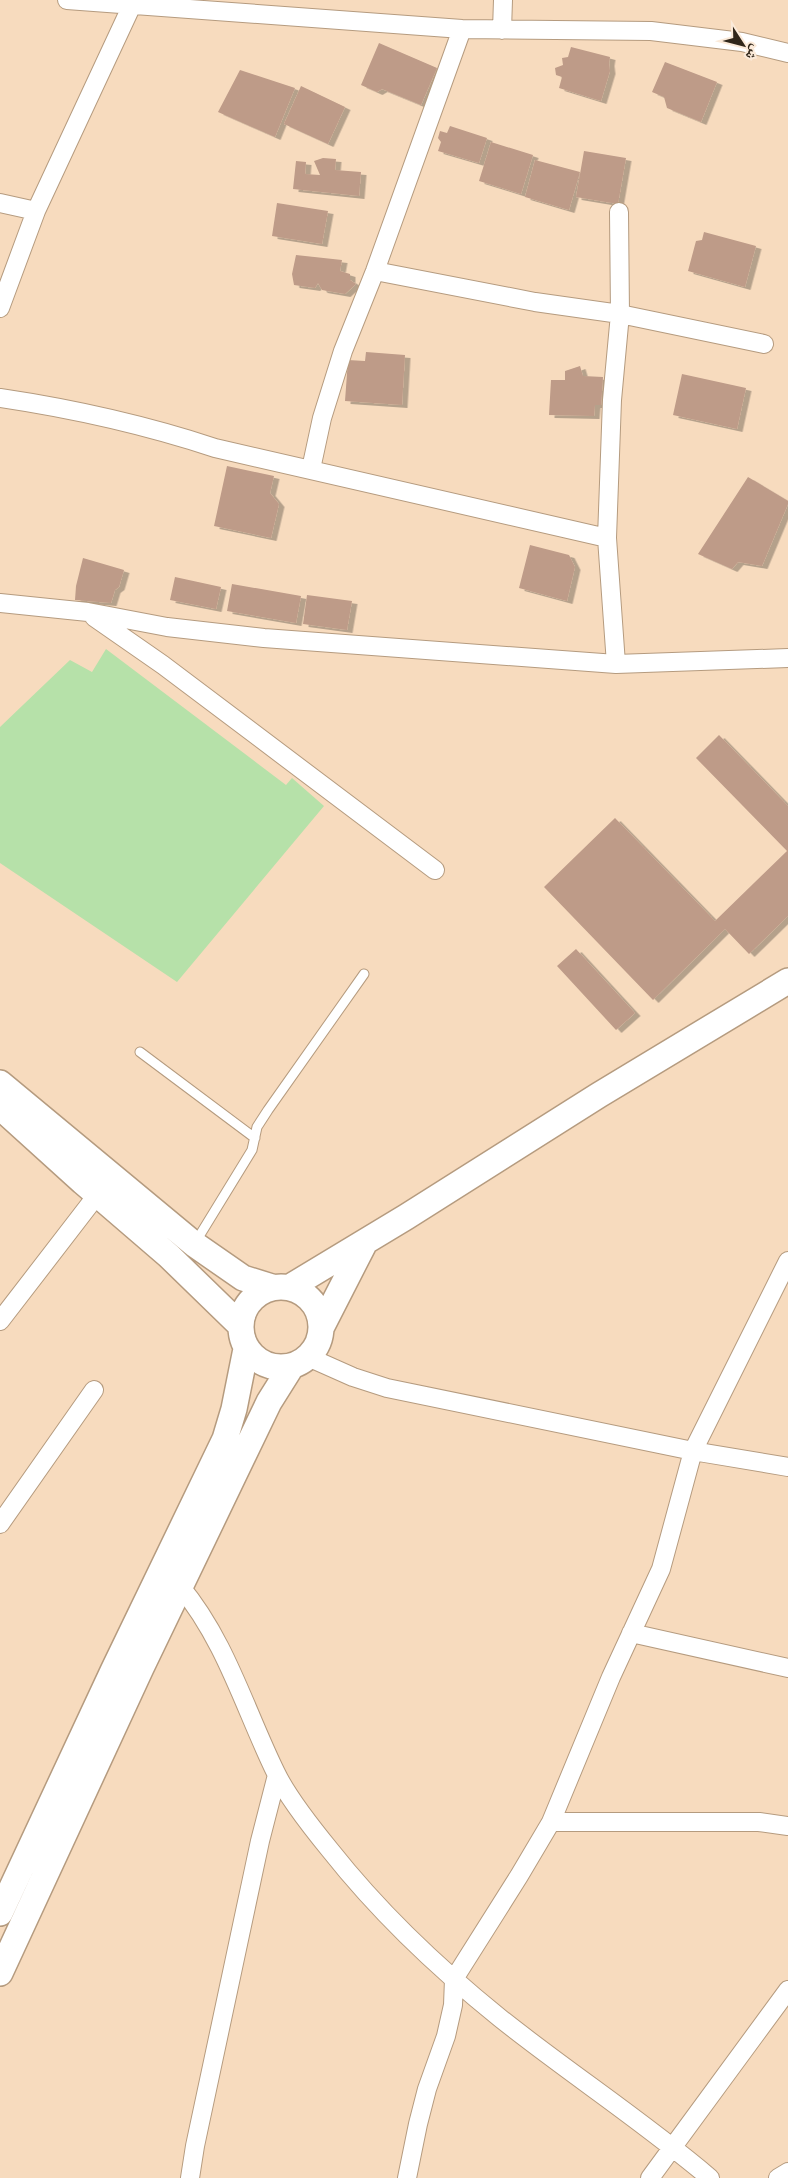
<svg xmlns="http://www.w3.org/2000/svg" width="788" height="2178" viewBox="0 0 788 2178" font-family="'PT Sans','Noto Naskh Arabic',sans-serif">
<defs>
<filter id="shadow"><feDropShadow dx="5.5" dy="3" stdDeviation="0" flood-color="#0004"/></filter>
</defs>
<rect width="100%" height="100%" fill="#f7dbbe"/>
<path fill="#b6e1a9" d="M 106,649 L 286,785 L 292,778 L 324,806 L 177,982 L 0,863 L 0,727 L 70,660 L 92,672 Z"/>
<path fill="#be9b88" filter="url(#shadow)" d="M 379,43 L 437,68 L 421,105 L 382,89 L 377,92 L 361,85 Z
M 571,47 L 610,57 L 609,63 L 610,71 L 601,101 L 559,88 L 562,77 L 556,75 L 555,68 L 563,65 L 562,58 L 568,57 Z
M 665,62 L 717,82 L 701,122 L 667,108 L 664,97 L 652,92 Z
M 240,70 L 295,88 L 275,137 L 218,112 Z
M 301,86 L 345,107 L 328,144 L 284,124 Z
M 450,126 L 487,138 L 479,163 L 438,151 L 441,142 L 438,138 L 440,131 L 447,133 Z
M 491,142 L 533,155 L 521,194 L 479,181 Z
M 584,151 L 626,158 L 618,204 L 576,197 Z
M 323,158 L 336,159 L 335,170 L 361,172 L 359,196 L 293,189 L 296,161 L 306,162 L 305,174 L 320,175 L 314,161 Z
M 535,160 L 580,172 L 569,210 L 525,197 Z
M 277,203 L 328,211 L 322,244 L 272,236 Z
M 704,232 L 756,246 L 745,287 L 688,271 L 696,241 L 702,240 Z
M 296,255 L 342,260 L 340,271 L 350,274 L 350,280 L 356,284 L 345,294 L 322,290 L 318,283 L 315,288 L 294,285 L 292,274 Z
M 366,352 L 405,355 L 402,405 L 345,401 L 348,360 L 365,361 Z
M 580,366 L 583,376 L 603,377 L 601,405 L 595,405 L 594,416 L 549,415 L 551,380 L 565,380 L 565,371 Z
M 682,374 L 746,388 L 737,429 L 673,415 Z
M 227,466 L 274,476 L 270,493 L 279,504 L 271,538 L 214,526 Z
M 748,477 L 788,501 L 788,504 L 762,566 L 738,562 L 732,569 L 698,554 Z
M 530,545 L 569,555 L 575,567 L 567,601 L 519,588 Z
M 83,558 L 124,570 L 119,587 L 115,590 L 111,603 L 75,600 L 76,586 Z
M 175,577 L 221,587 L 216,609 L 170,600 Z
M 232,584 L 301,596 L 296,623 L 227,611 Z
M 307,595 L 352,601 L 347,630 L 303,624 Z
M 719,735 L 788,806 L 788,916 L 749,954 L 725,929 L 653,1000 L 544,887 L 615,818 L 715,921 L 787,851 L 696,758 Z
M 576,949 L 635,1013 L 616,1030 L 557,966 Z"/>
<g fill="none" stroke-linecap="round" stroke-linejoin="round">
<g stroke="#b59b7f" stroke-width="11">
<path id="lane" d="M 140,1052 L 255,1138
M 195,1243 L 252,1150 L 257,1127 L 268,1110 L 364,974"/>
</g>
<g stroke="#b59b7f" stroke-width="20">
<path id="street" d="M 67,0 L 462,29 L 651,31 L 742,42 L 788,53
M 502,30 L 503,0
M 0,203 L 36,211
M 375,271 L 535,302 L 620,314 L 764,344
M 0,308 L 36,211 L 132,5
M 0,398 C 74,409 145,425 215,448 L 607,538
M 311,469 L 322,418 L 343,351 L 375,271 L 462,29
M 0,603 L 88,612 L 167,627 L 264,638 L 616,664 L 788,658
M 94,617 L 163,665 L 435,870
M 616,664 L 607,538 L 612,400 L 620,314 L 619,212
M 0,1321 L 97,1195
M 308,1357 L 353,1377 L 387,1388 L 693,1451 L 788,1467
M 0,1524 L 94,1390
M 180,1586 C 226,1641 245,1710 276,1773 C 288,1798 312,1828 330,1850 C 379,1912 438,1968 500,2018 C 569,2073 643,2121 710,2178
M 631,1633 L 788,1668
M 551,1822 L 759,1822 L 788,1826
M 190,2178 L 195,2146 L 260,1841 L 277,1775
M 407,2178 L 418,2124 L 427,2089 L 446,2036 L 453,2005 L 454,1979 L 519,1876 L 551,1822 L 611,1677 L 661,1569 L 693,1451 L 788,1261
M 650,2178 L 788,1990
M 778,2178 L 788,2172"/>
</g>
<g stroke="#b59b7f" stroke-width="28">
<path id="secondary" d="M 0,1083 L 194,1244 L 243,1278 L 272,1287
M 0,1107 L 83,1182 L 169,1256 L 240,1325
M241 1327a40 40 0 1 1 80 0a40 40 0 1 1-80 0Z
M 290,1287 L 406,1217 L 599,1095 L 788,981
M 321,1328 L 365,1242
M 0,1913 L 113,1671 L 225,1439 L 234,1409 L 246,1349
M 0,1973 L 141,1668 L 269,1402 L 291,1367"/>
</g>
<use href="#lane" stroke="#fff" stroke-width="9"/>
<use href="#street" stroke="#fff" stroke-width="18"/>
<use href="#secondary" stroke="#fff" stroke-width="25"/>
</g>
<g transform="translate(743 45) rotate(126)" stroke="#fbead9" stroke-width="4" paint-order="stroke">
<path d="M0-4L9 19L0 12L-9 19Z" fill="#30261a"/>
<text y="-8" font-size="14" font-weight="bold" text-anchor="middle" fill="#30261a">ش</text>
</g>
</svg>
